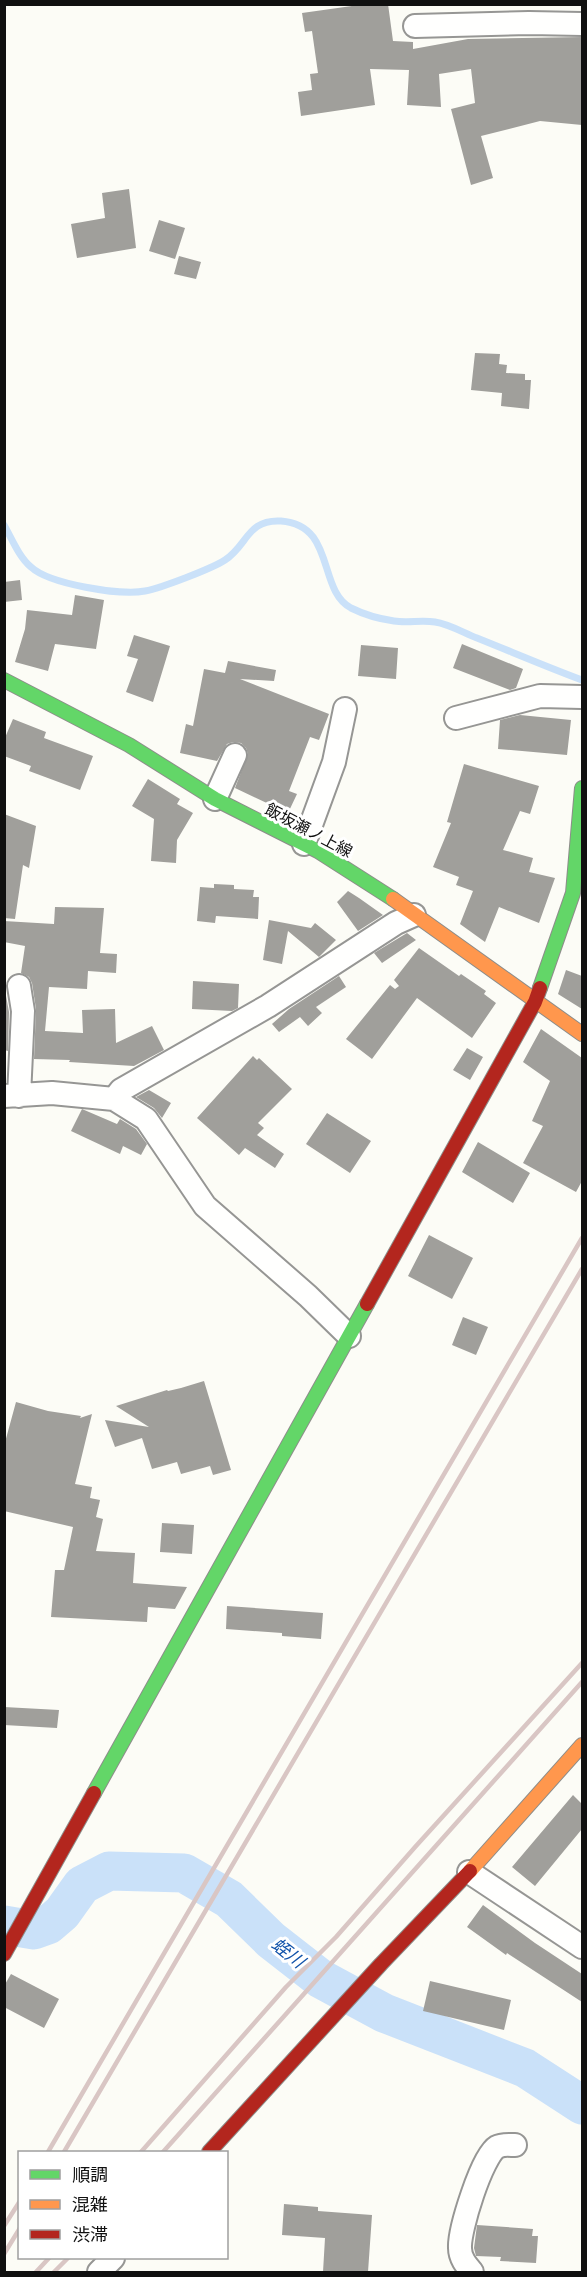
<svg xmlns="http://www.w3.org/2000/svg" width="587" height="2277" viewBox="0 0 587 2277" font-family="'Source Serif 4','Noto Sans JP',serif">
<rect width="100%" height="100%" fill="#fcfcf6"/>
<g fill="none" stroke-linecap="round" stroke-linejoin="round">
<path stroke="#cae1f9" stroke-width="7" d="M 4,525 C 12,539 19,557 31,567 C 49,584 121,596 145,591 C 161,588 211,569 225,560 C 248,545 247,519 281,521 C 336,525 317,590 351,608 C 363,614 380,619 394,621 C 407,623 422,620 435,622 C 449,624 464,633 477,638 C 512,652 547,667 582,680"/>
<path stroke="#cae1f9" stroke-width="39" d="M 4,1925 L 34,1930 L 48,1925 L 62,1913 L 82,1885 L 109,1871 L 184,1873 L 229,1899 L 271,1940 L 321,1979 L 384,2013 L 525,2068 L 582,2105"/>
</g>
<path fill="#a09f9b" d="M 366,4 L 388,4 L 393,41 L 413,42 L 413,49 L 468,39 L 582,37 L 582,125 L 540,121 L 481,136 L 493,178 L 471,185 L 451,109 L 475,103 L 471,69 L 439,74 L 441,107 L 407,105 L 409,70 L 370,69 L 375,105 L 301,116 L 298,92 L 312,90 L 310,74 L 318,73 L 312,31 L 305,32 L 302,13 Z
M 129,189 L 136,248 L 77,258 L 71,224 L 105,218 L 102,193 Z
M 159,220 L 185,228 L 175,259 L 149,251 Z
M 179,256 L 201,262 L 196,279 L 174,274 Z
M 475,353 L 500,354 L 499,364 L 507,365 L 506,373 L 525,374 L 525,380 L 531,380 L 529,409 L 501,406 L 502,393 L 471,390 Z
M 20,580 L 22,600 L 4,602 L 4,582 Z
M 75,595 L 104,600 L 96,649 L 55,644 L 48,671 L 15,662 L 25,629 L 27,610 L 72,615 Z
M 134,635 L 170,646 L 153,702 L 126,692 L 138,659 L 127,656 Z
M 462,644 L 523,669 L 516,688 L 510,690 L 453,668 Z
M 361,645 L 398,648 L 396,679 L 358,676 Z
M 228,661 L 276,670 L 274,681 L 240,679 L 329,714 L 319,740 L 310,737 L 289,791 L 297,794 L 288,813 L 235,788 L 248,754 L 246,748 L 241,743 L 233,742 L 227,744 L 217,761 L 180,753 L 186,724 L 193,726 L 204,669 L 225,673 Z
M 520,715 L 571,720 L 567,755 L 498,749 L 500,720 Z
M 13,719 L 46,732 L 44,738 L 93,756 L 80,790 L 29,771 L 31,766 L 4,756 L 4,740 Z
M 464,764 L 539,786 L 530,814 L 520,811 L 503,850 L 533,858 L 529,872 L 555,878 L 539,923 L 499,907 L 485,942 L 460,924 L 473,891 L 456,885 L 459,877 L 433,867 L 451,823 L 447,822 Z
M 148,779 L 180,799 L 177,804 L 193,813 L 177,840 L 176,863 L 151,861 L 154,819 L 132,806 Z
M 4,814 L 36,826 L 29,868 L 23,865 L 15,919 L 4,918 Z
M 214,884 L 234,885 L 234,889 L 254,890 L 253,897 L 259,897 L 258,919 L 216,916 L 215,923 L 197,921 L 200,887 L 214,888 Z
M 348,891 L 359,898 L 383,915 L 358,931 L 337,902 Z
M 55,907 L 104,908 L 100,953 L 117,954 L 116,973 L 88,971 L 87,989 L 49,987 L 45,1031 L 83,1033 L 82,1010 L 115,1009 L 116,1043 L 152,1026 L 164,1050 L 134,1066 L 69,1062 L 70,1060 L 34,1059 L 36,1009 L 32,983 L 29,977 L 21,973 L 25,946 L 4,942 L 4,921 L 54,924 Z
M 269,920 L 311,928 L 315,923 L 336,940 L 319,957 L 288,931 L 282,964 L 263,960 Z
M 407,933 L 416,940 L 382,963 L 374,953 Z
M 419,948 L 459,976 L 461,974 L 486,991 L 484,994 L 496,1003 L 472,1038 L 417,998 L 372,1059 L 346,1039 L 390,985 L 395,989 L 399,986 L 394,980 Z
M 566,970 L 582,976 L 582,1009 L 558,994 Z
M 339,976 L 346,987 L 316,1007 L 322,1013 L 308,1026 L 300,1017 L 279,1032 L 272,1024 L 289,1009 Z
M 193,981 L 239,984 L 238,1008 L 232,1011 L 192,1009 Z
M 4,985 L 9,1012 L 8,1051 L 4,1050 Z
M 541,1029 L 582,1058 L 582,1181 L 576,1192 L 523,1163 L 543,1126 L 532,1121 L 550,1081 L 523,1062 Z
M 467,1048 L 483,1057 L 470,1080 L 453,1070 Z
M 253,1056 L 257,1060 L 259,1058 L 292,1089 L 258,1123 L 264,1128 L 257,1135 L 284,1154 L 275,1168 L 245,1148 L 239,1155 L 197,1118 Z
M 149,1090 L 171,1103 L 162,1118 L 154,1108 L 136,1097 Z
M 82,1109 L 117,1124 L 120,1119 L 136,1129 L 147,1144 L 141,1155 L 123,1146 L 120,1154 L 71,1131 Z
M 327,1113 L 371,1141 L 350,1173 L 306,1144 Z
M 478,1142 L 530,1173 L 513,1203 L 462,1172 Z
M 429,1235 L 473,1258 L 452,1299 L 408,1276 Z
M 463,1317 L 488,1327 L 476,1355 L 452,1345 Z
M 204,1381 L 231,1470 L 213,1475 L 210,1466 L 181,1474 L 177,1462 L 152,1469 L 142,1438 L 115,1447 L 105,1420 L 149,1427 L 116,1406 L 167,1390 L 168,1391 L 181,1388 Z
M 16,1402 L 48,1411 L 81,1416 L 80,1418 L 92,1414 L 75,1484 L 92,1487 L 90,1498 L 100,1500 L 96,1517 L 103,1519 L 96,1551 L 135,1553 L 133,1583 L 187,1587 L 175,1609 L 148,1607 L 147,1622 L 51,1617 L 55,1570 L 64,1570 L 73,1527 L 4,1511 L 4,1446 Z
M 162,1523 L 194,1525 L 192,1554 L 160,1552 Z
M 227,1606 L 323,1613 L 321,1639 L 282,1636 L 282,1633 L 226,1629 Z
M 4,1707 L 59,1710 L 57,1728 L 4,1725 Z
M 573,1795 L 582,1804 L 582,1829 L 535,1886 L 512,1867 Z
M 483,1905 L 535,1943 L 582,1974 L 582,2002 L 507,1953 L 506,1955 L 467,1927 Z
M 11,1974 L 59,1999 L 44,2028 L 4,2007 L 4,1986 Z
M 430,1981 L 511,2000 L 504,2030 L 423,2011 Z
M 284,2204 L 318,2207 L 318,2211 L 372,2215 L 368,2272 L 323,2272 L 325,2238 L 282,2235 Z
M 477,2225 L 533,2229 L 532,2236 L 538,2236 L 536,2263 L 500,2261 L 501,2257 L 476,2256 L 474,2248 Z"/>
<g fill="none" stroke-linecap="round" stroke-linejoin="round">
<g stroke="#969694" stroke-width="26">
<path id="street" d="M 415,26 L 529,23 L 582,24
M 456,718 L 540,696 L 582,697
M 215,799 L 235,755
M 304,844 L 334,762 L 345,709
M 4,1096 L 52,1093 L 114,1099 L 146,1119 L 205,1206 L 308,1296 L 349,1336
M 19,1096 L 23,1011 L 19,986
M 114,1099 L 121,1090 L 268,1006 L 396,923 L 414,915
M 469,1872 L 582,1947
M 99,2272 L 113,2258
M 472,2272 C 466,2265 460,2258 460,2248 C 459,2230 482,2156 497,2147 C 502,2144 509,2145 515,2145"/>
</g>
<g stroke="#8d8d8a" stroke-width="16">
<path id="fast" d="M 4,680 L 129,745 L 215,799 L 318,851 L 393,899
M 540,988 L 573,893 L 582,788
M 94,1793 L 367,1304"/>
</g>
<g stroke="#8d8d8a" stroke-width="16">
<path id="slow" d="M 393,899 L 582,1034
M 470,1871 L 582,1745"/>
</g>
<g stroke="#8d8d8a" stroke-width="16">
<path id="jam" d="M 367,1304 L 535,1002 L 540,988
M 4,1954 L 94,1793
M 209,2152 L 381,1964 L 470,1871"/>
</g>
<use href="#street" stroke="#fffffe" stroke-width="22"/>
<use href="#fast" stroke="#63d668" stroke-width="14"/>
<use href="#slow" stroke="#ff974d" stroke-width="14"/>
<use href="#jam" stroke="#b3261e" stroke-width="14"/>
<path stroke="#d9c6c4" stroke-width="4.5" d="M 48,2152 L 582,1238
M 64,2152 L 582,1269
M 141,2152 L 286,1987 L 336,1937 L 416,1846 L 582,1663
M 163,2152 C 304,1996 441,1838 582,1682
M 4,2226 L 20,2201
M 4,2254 L 20,2228
M 36,2272 L 49,2258
M 54,2272 L 68,2258"/>
</g>
<g text-anchor="middle" stroke-width="6" stroke-linejoin="round" paint-order="stroke">
<g font-size="16" fill="#101010" stroke="#fff">
<text transform="translate(309 830) rotate(28)" y="6">飯坂瀬ノ上線</text>
</g>
<g font-size="18" font-style="italic" fill="#1052aa" stroke="#fff">
<text transform="translate(288 1953) rotate(38)" y="6">蛭川</text>
</g>
</g>
<rect width="587" height="2277" fill="none" stroke="#101010" stroke-width="12"/>
<rect x="18" y="2151" width="210" height="108" fill="#ffffff" stroke="#9f9f9f" stroke-width="1.5"/>
<rect x="30" y="2170" width="30" height="9" fill="#63d668" stroke="#9f9f9f" stroke-width="1.5"/>
<text x="72" y="2181" font-size="18" fill="#101010">順調</text>
<rect x="30" y="2200" width="30" height="9" fill="#ff974d" stroke="#9f9f9f" stroke-width="1.5"/>
<text x="72" y="2211" font-size="18" fill="#101010">混雑</text>
<rect x="30" y="2230" width="30" height="9" fill="#b3261e" stroke="#9f9f9f" stroke-width="1.5"/>
<text x="72" y="2241" font-size="18" fill="#101010">渋滞</text>
</svg>
